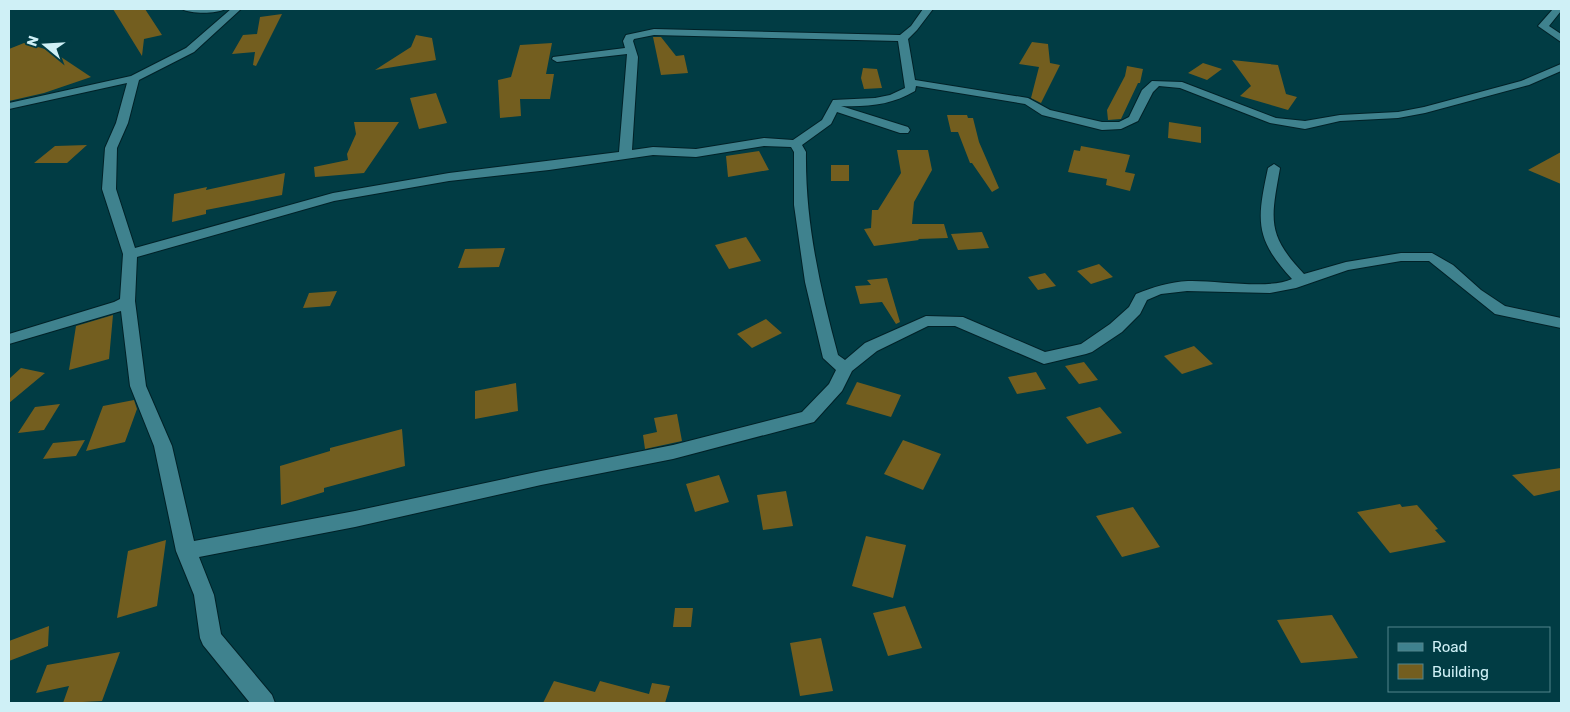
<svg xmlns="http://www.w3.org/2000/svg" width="1570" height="712" viewBox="0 0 1570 712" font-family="Rubik,sans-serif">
<rect width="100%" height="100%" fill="#013c44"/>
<path fill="#735e1f" d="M 113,9 L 145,9 L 162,35 L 144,39 L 142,56 Z
M 282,14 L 256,66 L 253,65 L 255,52 L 232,54 L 243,35 L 257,34 L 260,17 Z
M 416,35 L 432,38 L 436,60 L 375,70 L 411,47 Z
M 653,37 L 661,37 L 676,56 L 684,55 L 688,73 L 661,75 Z
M 1032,42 L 1048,44 L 1050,63 L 1060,65 L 1041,103 L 1031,98 L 1039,67 L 1019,64 Z
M 24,43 L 52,51 L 91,77 L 44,93 L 9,101 L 9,49 Z
M 552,43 L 546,74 L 554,74 L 550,99 L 520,99 L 521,116 L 500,118 L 498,80 L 511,77 L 520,45 Z
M 1232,60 L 1278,65 L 1286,94 L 1297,97 L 1288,110 L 1240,96 L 1251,86 Z
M 1203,63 L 1222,69 L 1207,80 L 1188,73 Z
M 1127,66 L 1143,69 L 1140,83 L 1138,83 L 1121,119 L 1108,120 L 1107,110 L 1125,76 Z
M 863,68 L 877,69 L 882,88 L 864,89 L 861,78 Z
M 436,93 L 447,123 L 419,129 L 410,98 Z
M 947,115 L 967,115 L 968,118 L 973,118 L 979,142 L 999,188 L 992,192 L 972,163 L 970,163 L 958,132 L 951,132 Z
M 354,122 L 399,122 L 364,173 L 315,177 L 314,167 L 348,160 L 347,154 L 356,134 Z
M 1169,122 L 1201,127 L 1201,143 L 1168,138 Z
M 87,145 L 67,163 L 34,163 L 55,146 Z
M 1081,146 L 1130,155 L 1125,172 L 1135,174 L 1130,191 L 1106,185 L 1107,179 L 1068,172 L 1074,150 L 1080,151 Z
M 897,150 L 928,150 L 932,170 L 914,202 L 912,224 L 944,224 L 948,238 L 918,239 L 919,240 L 874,246 L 864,229 L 871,228 L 872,210 L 878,210 L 901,173 Z
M 759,151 L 769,170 L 728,177 L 726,156 Z
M 1561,152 L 1561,184 L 1528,170 Z
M 831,165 L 849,165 L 849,181 L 831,181 Z
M 285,173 L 282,195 L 206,210 L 206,214 L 172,222 L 174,194 L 207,187 L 206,190 Z
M 982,232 L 989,248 L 958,250 L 951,234 Z
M 746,237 L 761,261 L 729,269 L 715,245 Z
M 505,248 L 499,267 L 458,268 L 465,249 Z
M 1099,264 L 1113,277 L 1091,284 L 1077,271 Z
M 1045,273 L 1056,286 L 1038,290 L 1028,277 Z
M 887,278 L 900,322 L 896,324 L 882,302 L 860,304 L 855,286 L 871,285 L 867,280 Z
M 337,291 L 330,306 L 303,308 L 309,293 Z
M 113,315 L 109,359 L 69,370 L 76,326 Z
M 766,319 L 782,333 L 752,348 L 737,334 Z
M 1194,346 L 1213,364 L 1182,374 L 1164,356 Z
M 1084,362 L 1098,380 L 1079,384 L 1065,366 Z
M 21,368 L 45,373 L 9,403 L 9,379 Z
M 1036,372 L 1046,389 L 1017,394 L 1008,377 Z
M 857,382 L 901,395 L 891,417 L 846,404 Z
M 516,383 L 518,411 L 475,419 L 475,391 Z
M 134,400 L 137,409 L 125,442 L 86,451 L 103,406 Z
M 60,404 L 44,430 L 18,433 L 35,407 Z
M 1100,407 L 1122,433 L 1087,444 L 1066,417 Z
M 677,414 L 682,441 L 645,449 L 643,435 L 657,432 L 654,418 Z
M 402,429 L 405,466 L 324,488 L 324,492 L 281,505 L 280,466 L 330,451 L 330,448 Z
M 85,440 L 76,456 L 43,459 L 53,443 Z
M 903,440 L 941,454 L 923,490 L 884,474 Z
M 1561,468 L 1561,490 L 1534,496 L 1512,475 Z
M 719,475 L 729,502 L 695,512 L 686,484 Z
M 786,491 L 793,526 L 763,530 L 757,495 Z
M 1400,504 L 1402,507 L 1417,505 L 1438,529 L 1435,530 L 1446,542 L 1390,553 L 1357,512 Z
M 1133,507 L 1160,547 L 1122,557 L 1096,516 Z
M 866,536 L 906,545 L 893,598 L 852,586 Z
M 166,540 L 157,606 L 117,618 L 128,551 Z
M 905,606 L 922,648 L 888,656 L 873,613 Z
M 675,608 L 693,608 L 691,627 L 673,627 Z
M 1332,615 L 1358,658 L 1301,663 L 1277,620 Z
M 49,626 L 48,646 L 9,661 L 9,641 Z
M 821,638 L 833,691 L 800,696 L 790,643 Z
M 120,652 L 102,701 L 63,703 L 69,686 L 36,693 L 47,665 Z
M 554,681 L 595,692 L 600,681 L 649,694 L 652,683 L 670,686 L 665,703 L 543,703 Z"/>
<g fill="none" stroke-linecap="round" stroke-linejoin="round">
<g stroke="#002127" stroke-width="2">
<path id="minor" d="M 182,9 L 225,9 C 217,14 190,14 182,9 Z
M 231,9 L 241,9 L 194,52 L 139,80 L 128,123 L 117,148 L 116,189 L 135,248 L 333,193 L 449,173 L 619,152 L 627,54 L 557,62 L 552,59 L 553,57 L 625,48 L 623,41 L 626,35 L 654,29 L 900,35 L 911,26 L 923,9 L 933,9 L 917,30 L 908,39 L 915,80 L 1028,98 L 1050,110 L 1102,122 L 1119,122 L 1129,117 L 1142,90 L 1152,81 L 1182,82 L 1276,118 L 1305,121 L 1340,115 L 1398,112 L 1424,107 L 1521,81 L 1561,64 L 1561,71 L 1529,85 L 1425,113 L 1398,118 L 1340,121 L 1305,129 L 1270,123 L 1180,88 L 1159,86 L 1153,92 L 1138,121 L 1121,129 L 1102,130 L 1042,115 L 1025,104 L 916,86 L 915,91 C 892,105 867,107 841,106 L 908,127 L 910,130 L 908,133 L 900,133 L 837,112 L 831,124 L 802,145 L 806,152 C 805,222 820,288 838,355 L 845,360 L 865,343 L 926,316 L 963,317 L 1045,352 L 1081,344 L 1110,324 L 1129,307 L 1136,294 C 1153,287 1170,282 1188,281 C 1215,280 1269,290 1292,279 C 1254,238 1257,220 1268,168 L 1274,164 L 1280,168 C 1271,219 1266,234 1304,274 L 1346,262 L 1401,253 L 1432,253 L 1453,265 L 1481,290 L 1505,306 L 1561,318 L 1561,328 L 1495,314 L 1429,261 L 1401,261 L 1348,270 L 1296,288 L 1270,293 L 1187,291 L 1161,294 L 1147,300 L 1140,314 L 1122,332 L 1092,352 L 1086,354 L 1044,364 L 955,326 L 928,326 L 877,351 L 852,371 L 842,391 L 814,422 L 673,459 L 541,485 L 355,527 L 199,557 L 214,595 L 221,634 L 272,695 L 275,703 L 250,703 L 203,645 L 200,638 L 194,595 L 176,551 L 154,446 L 130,386 L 121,311 L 9,344 L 9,334 L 114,302 L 120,299 L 123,254 L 102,189 L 105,148 L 116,123 L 127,83 L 9,109 L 9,103 L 131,76 L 186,48 ZM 654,35 L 898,41 L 905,88 L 890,95 L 875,98 L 833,100 L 822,120 L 793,140 L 764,138 L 696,149 L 653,147 L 632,150 L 638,57 L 633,41 L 634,39 ZM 764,146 L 791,147 L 794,152 L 794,205 L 805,282 L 823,358 L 836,370 L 829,384 L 802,412 L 673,445 L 541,471 L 355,511 L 194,541 L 172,446 L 146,386 L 135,301 L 137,257 L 334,201 L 449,181 L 549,170 L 653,155 L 696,157 Z
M 1553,9 L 1561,9 L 1561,11 L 1549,26 L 1561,34 L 1561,42 L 1538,26 Z"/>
</g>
<use href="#minor" fill="#3f828e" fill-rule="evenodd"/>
</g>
<rect width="1570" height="712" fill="none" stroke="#cff0f6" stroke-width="20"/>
<rect x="1388" y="627" width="162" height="65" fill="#013c44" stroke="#53848b"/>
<rect x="1398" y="643" width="25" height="8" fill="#3f828e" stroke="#53848b"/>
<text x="1432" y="652" font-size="15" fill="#cff0f6">Road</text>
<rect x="1398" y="664" width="25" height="15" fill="#735e1f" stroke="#53848b"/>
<text x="1432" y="677" font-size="15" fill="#cff0f6">Building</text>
<g transform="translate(45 45) rotate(288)" stroke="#013c44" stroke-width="4" paint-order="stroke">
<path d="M0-4L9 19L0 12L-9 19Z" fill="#cff0f6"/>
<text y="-8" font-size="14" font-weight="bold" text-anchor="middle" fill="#cff0f6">N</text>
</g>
</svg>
